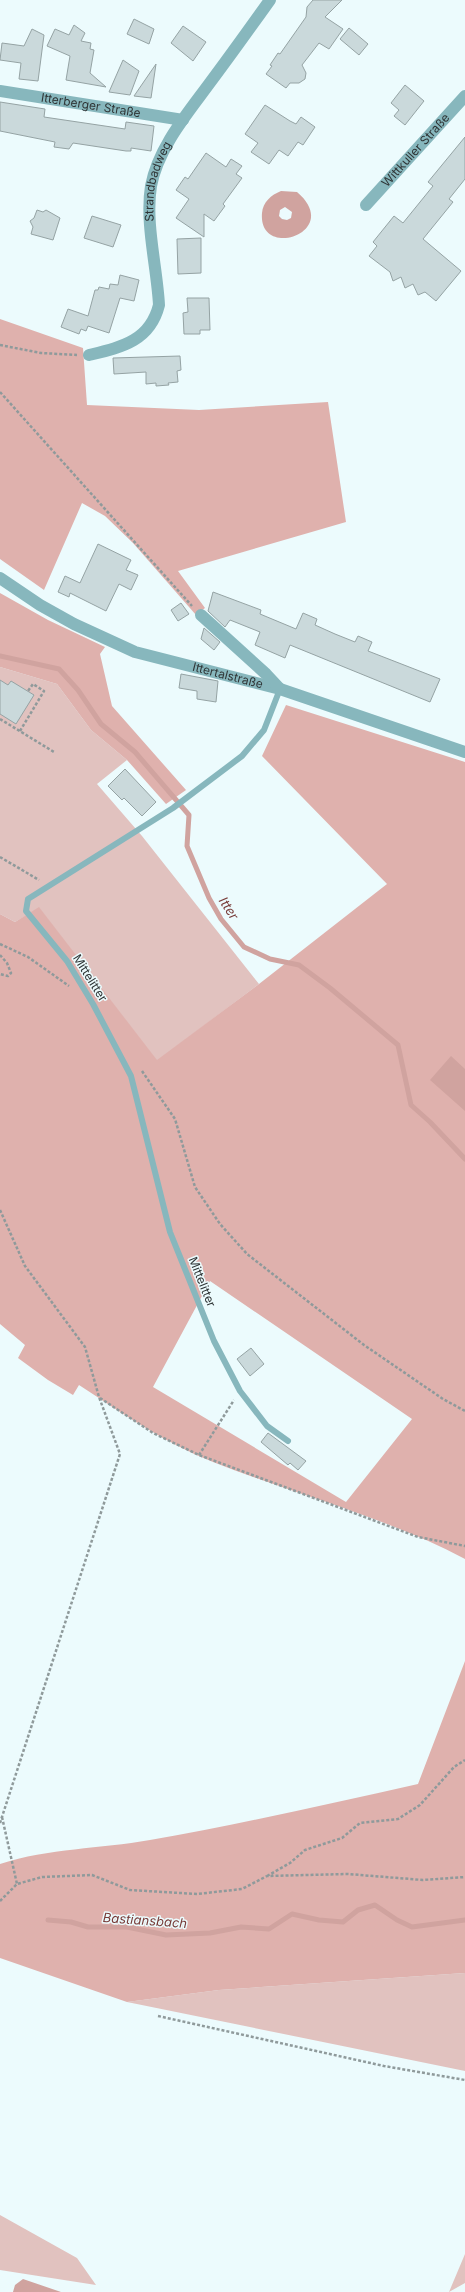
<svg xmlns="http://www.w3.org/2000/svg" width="465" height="2292" viewBox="0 0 465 2292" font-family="Inter,sans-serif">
<rect width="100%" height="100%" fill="#ecfbfd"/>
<path fill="#e1c2bf" d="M 0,667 L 57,684 L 91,730 L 127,760 L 97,784 L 142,836 L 259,984 L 157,1061 L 39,908 L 15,922 L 0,914 Z
M 465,1973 L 465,2071 L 127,2002 L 219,1990 Z
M 0,2215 L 77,2258 L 96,2285 L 0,2270 Z
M 465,2254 L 465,2283 L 449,2292 Z"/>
<path fill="#dfb1ad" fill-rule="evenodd" d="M 0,319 L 83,348 L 87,405 L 199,410 L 328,402 L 346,522 L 178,571 L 205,608 L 196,615 L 133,543 L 105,516 L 82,503 L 44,590 L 0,559 Z
M 0,593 L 48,620 L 105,647 L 100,654 L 112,706 L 186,790 L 166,804 L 127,760 L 91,730 L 57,684 L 0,667 Z
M 286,705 L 465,762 L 465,1559 C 386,1517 297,1495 213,1462 C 165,1443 123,1414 79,1385 L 73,1395 L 48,1380 L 18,1358 L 25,1345 L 0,1324 L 0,914 L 15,922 L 39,907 L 157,1060 L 259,984 L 387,884 L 262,756 ZM 210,1281 L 412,1419 L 346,1502 L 153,1387 Z
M 465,1661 L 465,1973 L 219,1990 L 127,2002 L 0,1958 L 0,1864 C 49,1848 100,1849 150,1840 C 240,1824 329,1804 418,1784 Z"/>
<path fill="#d0a39f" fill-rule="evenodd" d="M 281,191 L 297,192 C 344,232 258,261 262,213 C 263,202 271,195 281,191 ZM 285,207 L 292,212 L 291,218 L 287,220 L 282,219 L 279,216 L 280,210 Z
M 451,1056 L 465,1069 L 465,1111 L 430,1080 Z
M 23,2279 L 61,2292 L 13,2292 L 15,2285 Z"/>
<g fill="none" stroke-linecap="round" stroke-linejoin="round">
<path stroke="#d0a39f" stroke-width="5" d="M 0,656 L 59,669 L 78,690 L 101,724 L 135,752 L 189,815 L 187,846 L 209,898 L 221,919 L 244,947 L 270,959 L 299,965 L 330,988 L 398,1045 L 411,1105 L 430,1122 L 465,1159
M 48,1920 L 71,1922 L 88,1927 L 127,1927 L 166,1935 L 210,1933 L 241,1927 L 269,1929 L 292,1914 L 319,1920 L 343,1922 L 358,1910 L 375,1905 L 397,1920 L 412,1927 L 465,1920"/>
</g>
<path fill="#cad9db" stroke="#95a3a4" d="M 313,0 L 342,0 L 325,17 L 343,29 L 329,49 L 319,43 L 302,65 L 306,73 L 305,79 L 299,83 L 290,83 L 286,88 L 266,74 L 272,66 L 270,65 L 278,53 L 280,54 L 306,17 L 307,7 Z
M 134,19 L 154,29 L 149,44 L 127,34 Z
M 74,25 L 85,33 L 81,41 L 91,43 L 90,49 L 94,50 L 90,73 L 106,87 L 66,80 L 70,56 L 47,46 L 55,29 L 69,35 Z
M 183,26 L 206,42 L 193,61 L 171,43 Z
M 349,28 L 368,44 L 359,55 L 340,39 Z
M 32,29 L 44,35 L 38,81 L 19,79 L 21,63 L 0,60 L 2,43 L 24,46 Z
M 123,60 L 139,71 L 130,95 L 109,92 Z
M 156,64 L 151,98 L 134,96 Z
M 405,85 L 424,101 L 405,125 L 394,116 L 399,110 L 391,103 Z
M 0,102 L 45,109 L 44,117 L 125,129 L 126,122 L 154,126 L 151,151 L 131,148 L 131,151 L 126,151 L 73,143 L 69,149 L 54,147 L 55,142 L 0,131 Z
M 265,105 L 290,121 L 296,124 L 301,117 L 315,127 L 303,145 L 298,142 L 288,156 L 279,150 L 269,164 L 251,152 L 258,143 L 245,134 Z
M 465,137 L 465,179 L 449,199 L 453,202 L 423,239 L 461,271 L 436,301 L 425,292 L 418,295 L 413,284 L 405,288 L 401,277 L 393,281 L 390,272 L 369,256 L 377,246 L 373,242 L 394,216 L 403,223 L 433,186 L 428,182 Z
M 206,153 L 226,167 L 231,159 L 242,166 L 236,174 L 242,178 L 223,204 L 225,206 L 214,221 L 204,214 L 204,237 L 176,218 L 189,199 L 176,190 L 185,177 L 188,179 Z
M 37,210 L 43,212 L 46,210 L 60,218 L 53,240 L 31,234 L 33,227 L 30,221 L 34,218 Z
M 92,216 L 121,225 L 113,247 L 84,238 Z
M 201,238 L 201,273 L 178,274 L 177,239 Z
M 120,275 L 139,280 L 134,301 L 120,298 L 109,333 L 88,326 L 86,331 L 81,329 L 79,334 L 61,327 L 68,309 L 88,316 L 95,290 L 98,290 L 99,287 L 109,289 L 110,284 L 118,285 Z
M 187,298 L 209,298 L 210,330 L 200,330 L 200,334 L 184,334 L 183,313 L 188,312 Z
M 180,356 L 181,370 L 177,371 L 178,382 L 168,383 L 169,385 L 156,386 L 156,383 L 146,384 L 146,372 L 114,374 L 113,358 Z
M 98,544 L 131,560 L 126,570 L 138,575 L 131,590 L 119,584 L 106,611 L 70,593 L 69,597 L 58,592 L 65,576 L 80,583 Z
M 213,592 L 261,610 L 260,614 L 296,629 L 303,613 L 317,619 L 315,625 L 335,634 L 355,642 L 358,636 L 372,642 L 368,651 L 440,679 L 430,702 L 290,645 L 285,658 L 255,645 L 260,632 L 230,620 L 225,627 L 208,611 Z
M 181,603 L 189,614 L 178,621 L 171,610 Z
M 204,628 L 220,642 L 214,650 L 201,639 Z
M 181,674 L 218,681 L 216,702 L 197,699 L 197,691 L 179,688 Z
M 0,680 L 8,685 L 11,681 L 34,695 L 16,724 L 0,714 Z
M 125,769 L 156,802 L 142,816 L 124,798 L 122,800 L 108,786 Z
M 251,1348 L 264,1364 L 250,1376 L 237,1359 Z
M 268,1433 L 306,1461 L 298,1470 L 290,1463 L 288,1465 L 261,1442 Z"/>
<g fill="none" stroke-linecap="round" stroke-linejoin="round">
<path stroke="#8f9a9b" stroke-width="2.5" stroke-dasharray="3 2" stroke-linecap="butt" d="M 0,345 L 41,353 L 77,355
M 0,392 L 192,606
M 0,719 L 54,752
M 20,731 L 44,691 L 33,684 L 28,691
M 0,857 L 39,880
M 0,944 L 28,957 L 69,986
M 0,955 L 7,963 L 11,973 L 8,976 L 0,974
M 142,1071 L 175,1119 L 195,1187 L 220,1224 L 247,1254 L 364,1345 L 443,1399 L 465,1411
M 0,1210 L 25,1266 L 85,1347 L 99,1397 L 120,1454 L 0,1823
M 100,1398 L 153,1433 L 199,1455 L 418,1537 L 465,1546
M 199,1455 L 234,1400
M 2,1817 L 17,1884
M 267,1876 L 290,1863 L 305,1850 L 342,1838 L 360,1823 L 398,1819 L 420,1805 L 454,1767 L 465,1760
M 0,1901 L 17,1884 L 42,1877 L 92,1875 L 130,1890 L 197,1894 L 242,1889 L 267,1876 L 348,1874 L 423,1880 L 465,1877
M 158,2016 L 384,2066 L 465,2080"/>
<path stroke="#87b7bd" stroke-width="6" d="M 280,689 L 264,730 L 242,756 L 173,808 L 28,899 L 26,911 L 67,961 L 93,1004 L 131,1076 L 170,1232 L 214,1341 L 240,1391 L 267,1426 L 288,1441"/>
<g stroke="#87b7bd" stroke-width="12">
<path id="s1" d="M 0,91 L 183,120"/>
<path id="s2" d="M 366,205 L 465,96"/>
<path id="s3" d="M 89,355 C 122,347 150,341 159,305 C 157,267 145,223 151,186 C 158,148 187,114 209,84 C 230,56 250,28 270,0"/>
<path id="s4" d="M 0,578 L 40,605 L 74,624 L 135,652 L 280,689 L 465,752"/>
<path d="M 201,615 L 266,674 L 280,689"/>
</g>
</g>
<g text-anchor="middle" stroke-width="3" stroke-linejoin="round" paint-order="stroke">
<g font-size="12" fill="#2f3536" stroke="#ecfbfd">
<text dy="4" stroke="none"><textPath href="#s1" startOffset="92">Itterberger Straße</textPath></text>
<text dy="4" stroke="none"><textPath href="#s2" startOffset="74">Wittkuller Straße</textPath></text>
<text dy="4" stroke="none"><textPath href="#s3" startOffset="217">Strandbadweg</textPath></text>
<text dy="4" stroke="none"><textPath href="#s4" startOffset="250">Ittertalstraße</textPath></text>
<text transform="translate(90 978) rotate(58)" y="4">Mittelitter</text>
<text transform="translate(202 1282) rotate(68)" y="4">Mittelitter</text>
</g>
<g font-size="13" font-style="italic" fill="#783c39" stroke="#ecfbfd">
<text transform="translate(229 908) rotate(57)" y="5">Itter</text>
<text transform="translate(145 1920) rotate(4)" y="5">Bastiansbach</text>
</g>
</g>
</svg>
